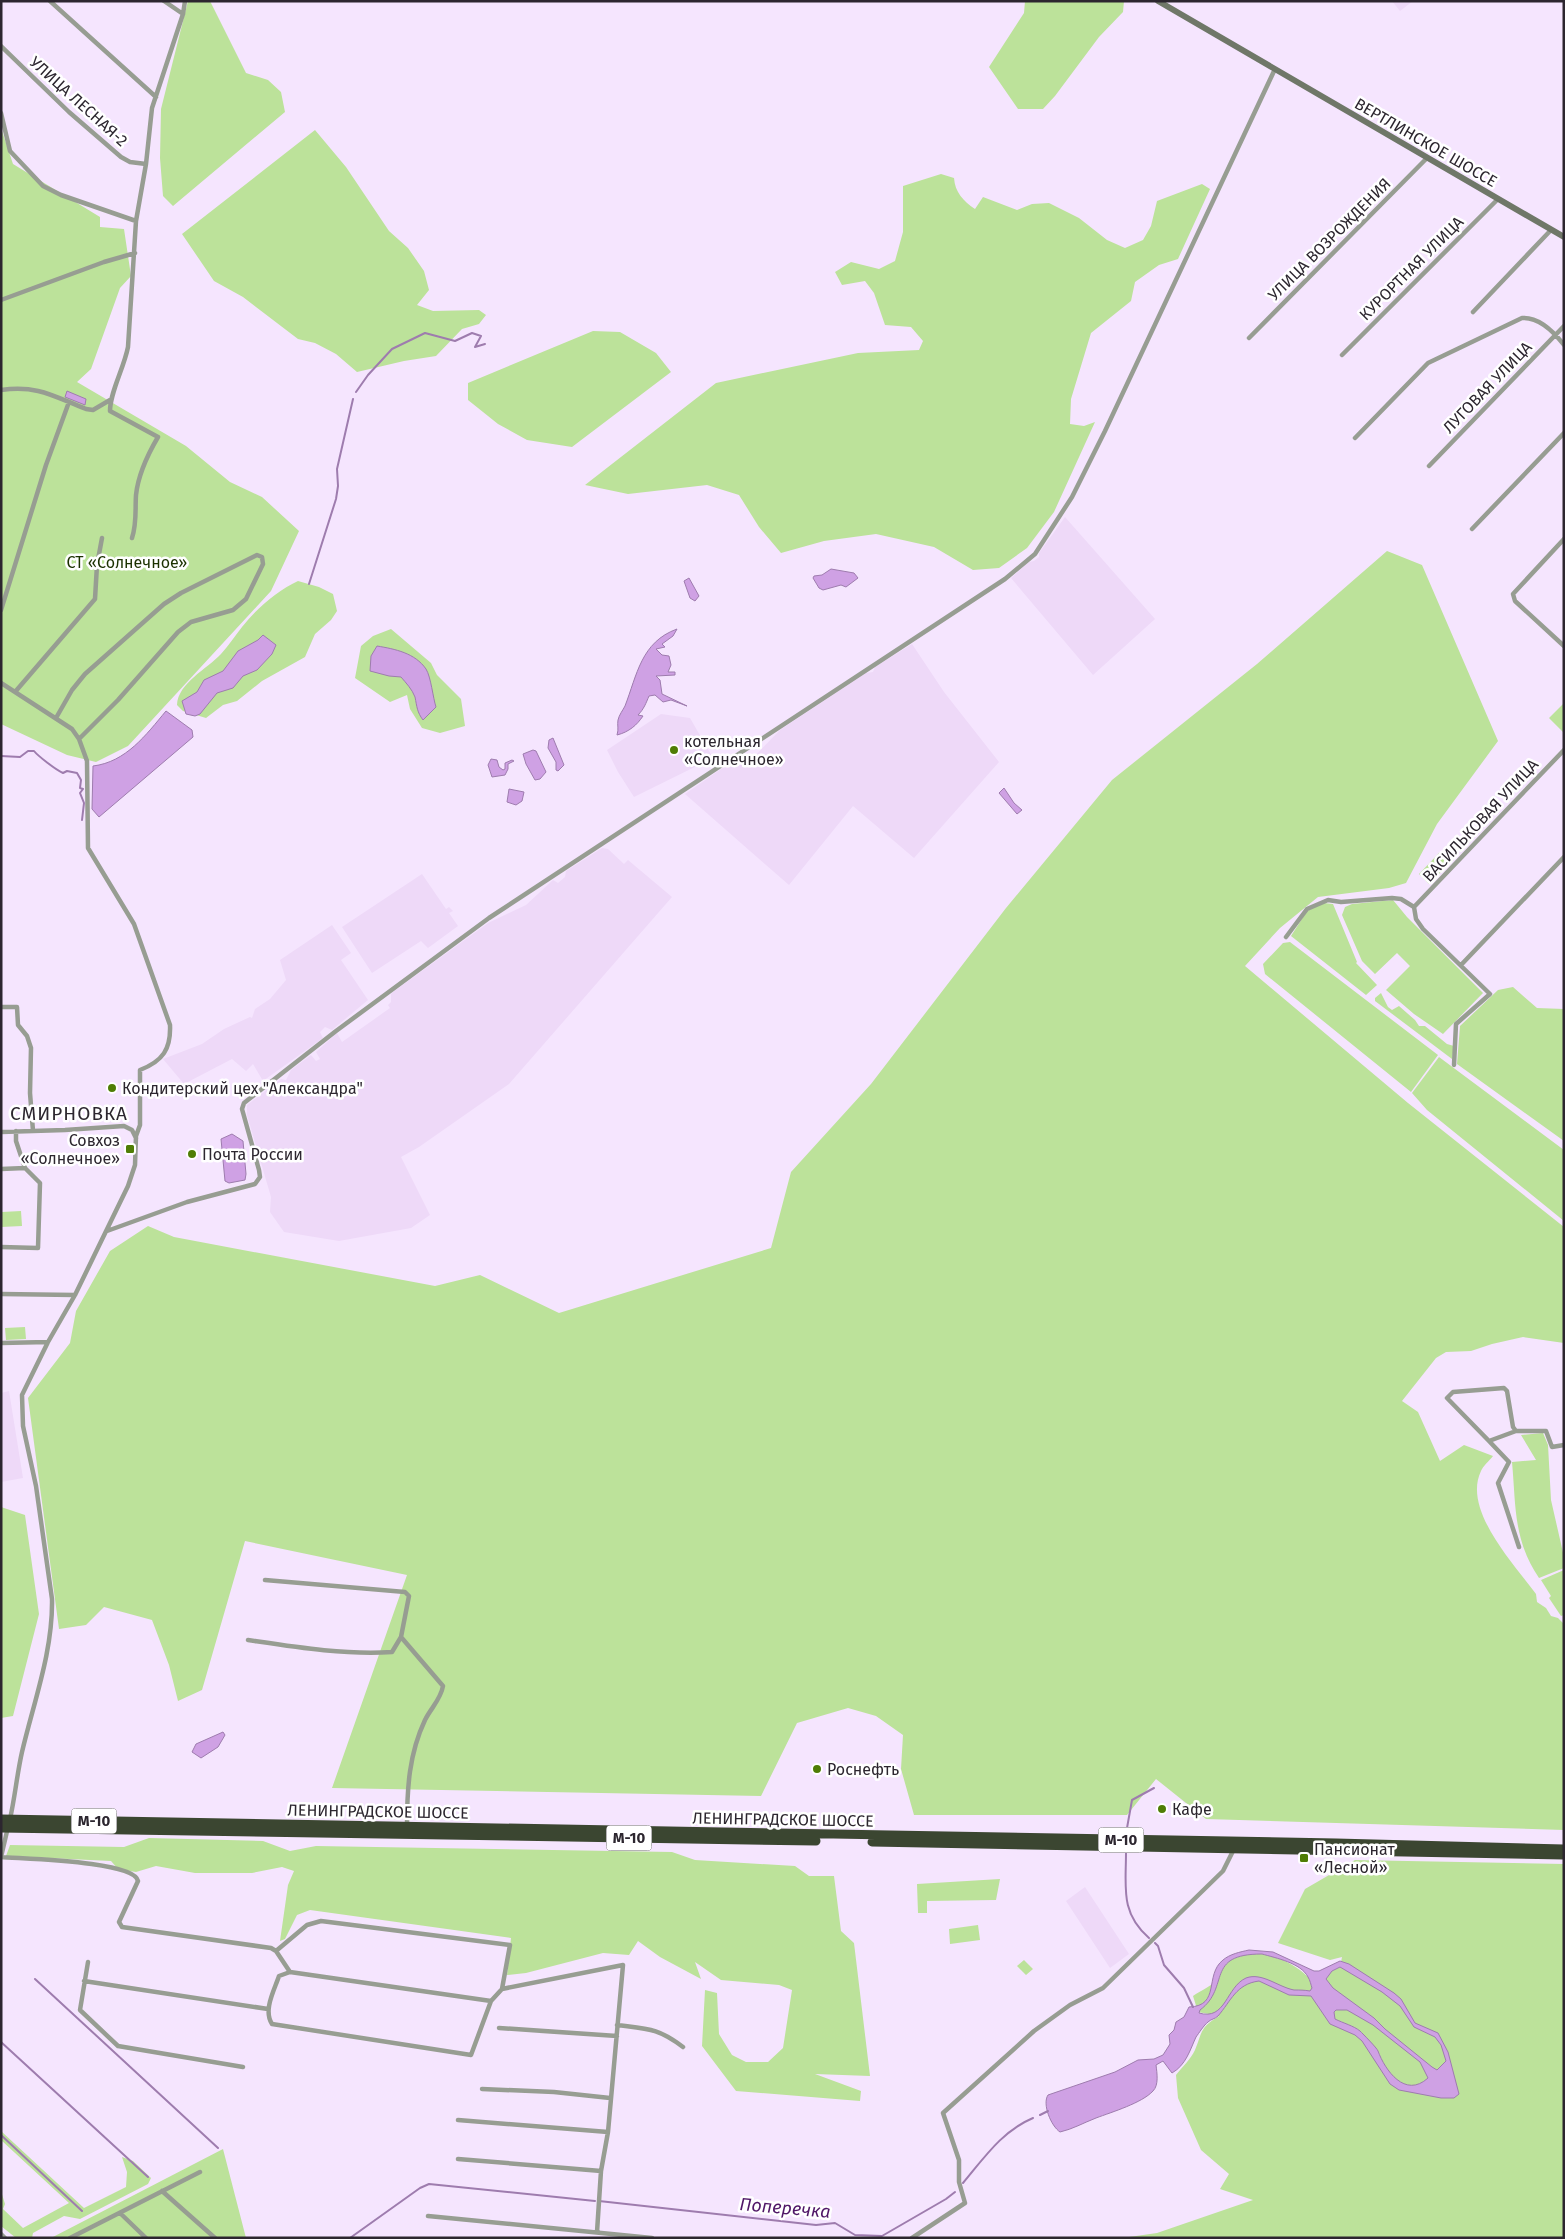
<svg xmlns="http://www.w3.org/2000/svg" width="1565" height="2239" viewBox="0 0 1565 2239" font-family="'Fira Sans',sans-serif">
<rect width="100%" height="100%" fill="#f5e5fe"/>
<path fill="#eed9f8" d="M 1392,1 L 1413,1 L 1400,11 Z
M 1065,517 L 1155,619 L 1093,675 L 1011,578 L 1029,562 L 1034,561 L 1039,557 L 1039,553 Z
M 912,644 L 944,692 L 999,762 L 914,858 L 853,806 L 789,885 L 685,794 L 734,760 L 741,758 L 751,760 L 780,730 L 866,673 L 873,672 L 875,667 Z
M 661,714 L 690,718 L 713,758 L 634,797 L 618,772 L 607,750 Z
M 602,848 L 608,849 L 624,864 L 628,860 L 672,897 L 509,1084 L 419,1147 L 401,1157 L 430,1215 L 411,1228 L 339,1241 L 284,1232 L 270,1212 L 271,1197 L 247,1115 L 247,1105 L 281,1079 L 286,1080 L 291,1070 L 311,1055 L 316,1061 L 320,1059 L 316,1052 L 337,1033 L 342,1042 L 390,1008 L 388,1005 L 391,1002 L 391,994 L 393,992 L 488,923 L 526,905 L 553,880 L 558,883 L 565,877 L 566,871 Z
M 422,874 L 446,909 L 449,907 L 453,911 L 449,913 L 458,926 L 428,948 L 421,941 L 372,973 L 342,927 Z
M 332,925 L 351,953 L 341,960 L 368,1000 L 332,1030 L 325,1027 L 320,1032 L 323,1038 L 263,1081 L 253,1064 L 246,1071 L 232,1059 L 184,1084 L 163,1059 L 202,1044 L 224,1029 L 250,1017 L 252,1018 L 255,1009 L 270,999 L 286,980 L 280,960 Z
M 9,1391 L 23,1478 L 1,1482 L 1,1393 Z
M 1085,1887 L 1129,1954 L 1110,1968 L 1066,1901 Z"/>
<path fill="#bce29a" d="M 188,1 L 210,1 L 246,73 L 268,80 L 281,92 L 285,112 L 173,206 L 163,196 L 160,158 L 161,109 Z
M 1025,1 L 1124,1 L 1123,12 L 1099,37 L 1055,96 L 1043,109 L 1018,109 L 989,67 L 1024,13 Z
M 1,128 L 13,164 L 100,217 L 100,227 L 124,229 L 131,276 L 120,288 L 91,369 L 77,382 L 186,446 L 230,482 L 262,497 L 299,531 L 271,591 L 128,746 L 96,762 L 67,755 L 1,724 Z
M 315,130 L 346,167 L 389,231 L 408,248 L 424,271 L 429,290 L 417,305 L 433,311 L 479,310 L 486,315 L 479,324 L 462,329 L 436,356 L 404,361 L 357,372 L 336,354 L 315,343 L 298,339 L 243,297 L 214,281 L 182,234 Z
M 941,174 L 954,178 C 955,192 963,201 975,209 L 983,197 L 1017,210 L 1032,204 L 1049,203 L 1079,218 L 1107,240 L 1125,248 L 1143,240 L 1151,226 L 1157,201 L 1202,184 L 1210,189 L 1178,259 L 1159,265 L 1135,282 L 1131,301 L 1091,333 L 1071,399 L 1070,424 L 1084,426 L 1095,422 L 1054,512 L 1027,548 L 999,568 L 973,570 L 934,547 L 876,534 L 824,541 L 781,553 L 759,527 L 739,495 L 707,485 L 628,494 L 585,485 L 716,383 L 858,353 L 919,350 L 923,341 L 911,327 L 885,325 L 874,293 L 865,281 L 842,285 L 835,272 L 851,262 L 879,269 L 895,261 L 903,232 L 903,186 Z
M 593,331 L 620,332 L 656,353 L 671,372 L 572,447 L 527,440 L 498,424 L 468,400 L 468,383 Z
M 1387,551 L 1422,565 L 1498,741 L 1437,824 L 1406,883 L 1389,888 L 1318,897 L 1280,928 L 1245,966 L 1408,1103 L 1564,1227 L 1564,1343 L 1523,1337 L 1492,1344 L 1471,1351 L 1446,1352 L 1436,1358 L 1402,1401 L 1418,1412 L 1440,1461 L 1464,1445 L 1493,1456 C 1489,1461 1483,1466 1481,1471 C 1462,1510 1515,1565 1536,1594 L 1537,1602 L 1546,1608 L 1551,1616 L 1558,1618 L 1564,1624 L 1564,1830 L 1206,1819 L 1156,1779 L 1127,1815 L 914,1815 L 901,1769 L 903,1735 L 876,1716 L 848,1708 L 797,1723 L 761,1796 L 332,1788 L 407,1575 L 245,1541 L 202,1690 L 178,1701 L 169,1665 L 152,1620 L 104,1607 L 86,1625 L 59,1629 L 28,1398 L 70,1343 L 76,1311 L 110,1251 L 148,1226 L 174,1237 L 435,1286 L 480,1275 L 559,1313 L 771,1248 L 791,1172 L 871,1084 L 1006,908 L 1112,780 L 1257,664 Z
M 298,581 L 319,587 L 333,594 L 337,611 L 331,620 L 315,634 L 305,657 L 262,681 L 237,701 L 223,705 L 206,718 L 183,711 L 177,705 C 178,683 207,669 221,654 C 229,645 235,636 242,627 C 257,608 277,591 298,581 Z
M 391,629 L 431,663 L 437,675 L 461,699 L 465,726 L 440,733 L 422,728 L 410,709 L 407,695 L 390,702 L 355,678 L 361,646 L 373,636 Z
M 1564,703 L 1564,733 L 1549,718 Z
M 1440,852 L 1450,863 L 1429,884 L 1419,874 Z
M 1393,900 L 1407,917 L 1483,993 L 1443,1034 L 1414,1014 L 1386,990 L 1410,966 L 1397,953 L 1375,974 L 1362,961 L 1342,915 L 1345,907 L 1352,904 Z
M 1324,903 L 1333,904 L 1357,962 L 1356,963 L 1377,985 L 1366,995 L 1291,936 L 1307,911 Z
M 1290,942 L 1438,1055 L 1411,1092 L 1265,974 L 1263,964 L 1283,943 Z
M 1513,987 L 1537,1008 L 1564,1009 L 1564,1141 L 1457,1064 L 1460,1026 L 1498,990 Z
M 1381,993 L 1388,1007 L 1392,1010 L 1399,1006 L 1415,1020 L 1419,1026 L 1425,1026 L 1447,1044 L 1454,1046 L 1452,1059 L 1375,1001 L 1375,998 Z
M 1439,1057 L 1564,1150 L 1564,1221 L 1427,1110 L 1412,1093 Z
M 21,1211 L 22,1226 L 1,1227 L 2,1212 Z
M 25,1327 L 26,1339 L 6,1340 L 5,1328 Z
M 1543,1433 L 1548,1445 L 1551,1500 L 1564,1557 L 1564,1568 L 1539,1578 C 1513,1540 1516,1505 1512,1462 L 1536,1460 L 1521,1435 Z
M 1,1507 L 25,1515 L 39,1614 L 13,1716 L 1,1718 Z
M 1564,1570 L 1564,1615 L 1561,1616 L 1549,1598 L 1551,1596 L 1541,1580 Z
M 149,1838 L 263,1841 L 290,1851 L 316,1846 L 672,1852 L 695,1860 L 795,1866 L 809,1876 L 834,1876 L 841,1931 L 854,1943 L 870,2076 L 815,2074 L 861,2091 L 860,2101 L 736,2091 L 702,2046 L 705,1990 L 717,1993 L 719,2034 L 732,2055 L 746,2062 L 768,2062 L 783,2048 L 792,1990 L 779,1985 L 721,1980 L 695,1962 L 701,1979 L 660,1957 L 638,1941 L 629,1955 L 603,1953 L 526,1973 L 507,1975 L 511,1938 L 310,1910 L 297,1915 L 285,1939 L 280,1941 L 288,1885 L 294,1871 L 282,1867 L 252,1873 L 195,1873 L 156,1866 L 136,1872 L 118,1869 L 111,1861 L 6,1856 L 10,1845 L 124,1847 Z
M 1355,1860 L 1564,1864 L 1564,2238 L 1122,2238 L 1157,2233 L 1253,2200 L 1220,2189 L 1229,2174 L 1201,2150 L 1178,2098 L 1176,2075 C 1182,2067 1191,2059 1195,2050 C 1203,2030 1200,2028 1219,2016 L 1198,2012 L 1193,1996 C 1200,1991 1214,1985 1218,1978 C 1222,1971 1223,1964 1231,1959 C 1254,1944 1292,1960 1308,1977 L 1332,1971 L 1340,1967 L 1342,1957 L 1330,1960 L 1278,1943 L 1305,1889 Z
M 1000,1879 L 996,1900 L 927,1901 L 927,1913 L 918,1913 L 917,1884 Z
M 978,1925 L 980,1940 L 950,1944 L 949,1929 Z
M 1024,1960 L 1033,1969 L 1026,1975 L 1017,1966 Z
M 1,2131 L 84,2208 L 126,2187 L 127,2172 L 122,2157 L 133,2161 L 151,2178 L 148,2184 L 80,2219 L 64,2216 L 33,2233 L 32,2238 L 16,2238 L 1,2226 L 1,2191 L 5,2204 L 3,2209 L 23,2228 L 69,2203 L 1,2140 Z
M 223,2149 L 246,2238 L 51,2238 Z"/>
<path fill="#cfa1e4" stroke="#9e7cae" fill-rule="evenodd" d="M 67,391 L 86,399 L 85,405 L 65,397 Z
M 831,569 L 854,573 L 858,578 L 846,587 L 841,585 L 823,590 L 819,588 L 813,578 L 814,576 L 822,575 Z
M 689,578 L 699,596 L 695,601 L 690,598 L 684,581 Z
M 677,629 L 673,636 L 662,644 L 665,647 L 656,649 L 662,655 L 669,656 L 671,665 L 668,672 L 675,672 L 675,675 L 656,676 L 660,680 L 662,694 L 687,706 L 671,700 L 663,702 L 655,695 L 649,696 C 646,703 644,709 638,715 L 643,716 C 637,725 629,732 617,735 C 619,729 617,725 618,720 C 619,715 623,710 625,706 C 637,675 641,642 677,629 Z
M 263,635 L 276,645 L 272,654 L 257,670 L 243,676 L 233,688 L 217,693 L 200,714 L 195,716 L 186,714 L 182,701 L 197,692 L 204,680 L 223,671 L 238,651 L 258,640 Z
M 377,646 C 395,649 415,653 426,669 C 431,677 433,698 436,707 L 423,720 C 417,712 417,707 415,697 C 412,689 406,683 401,677 L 389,676 L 370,671 L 371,656 Z
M 166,711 L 192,730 L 193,737 L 99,817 L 92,809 L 93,766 C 126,762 146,735 166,711 Z
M 553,738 L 564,765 L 558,771 L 556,770 L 556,762 L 548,748 L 549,740 Z
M 533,750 L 536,751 L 546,772 L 540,779 L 535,780 L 526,764 L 523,754 Z
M 491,759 L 497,760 L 499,767 L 503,770 L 505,769 L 505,763 L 512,760 L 514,761 L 508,764 L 508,769 L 505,775 L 492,777 L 488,765 Z
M 1519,771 L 1526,777 L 1512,792 L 1505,785 Z
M 1004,788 L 1014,803 L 1022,810 L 1017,814 L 999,793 Z
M 509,789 L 524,792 L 522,801 L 516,805 L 507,802 Z
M 232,1134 L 243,1141 L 246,1174 L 245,1180 L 229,1183 L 225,1181 L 221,1139 Z
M 223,1732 L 225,1735 L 218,1747 L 201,1758 L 192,1752 L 196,1744 Z
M 1249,1950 L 1273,1952 L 1314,1971 L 1319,1971 L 1340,1961 L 1349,1964 L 1394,1993 L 1401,1999 L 1415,2023 L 1438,2033 L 1448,2052 L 1459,2094 L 1454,2098 L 1441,2098 L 1399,2090 L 1390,2084 L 1362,2041 L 1355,2035 L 1330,2024 L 1311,1996 L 1289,1995 L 1259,1981 C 1236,1984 1231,2001 1218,2016 C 1215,2019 1211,2019 1208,2022 C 1204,2025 1199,2033 1196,2037 C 1190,2050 1186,2065 1172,2073 L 1163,2061 L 1156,2065 C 1157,2073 1159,2085 1153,2091 C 1142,2103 1112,2112 1096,2118 C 1083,2123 1073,2129 1060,2132 C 1051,2126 1042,2104 1048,2095 L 1115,2072 L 1138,2060 L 1154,2059 L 1163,2055 L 1170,2044 L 1169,2035 L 1174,2030 L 1176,2022 L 1184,2017 L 1189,2007 C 1221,2006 1204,1975 1223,1960 C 1230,1954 1240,1952 1249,1950 ZM 1262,1954 C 1276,1958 1301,1963 1308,1977 C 1310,1980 1311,1985 1312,1988 L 1310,1991 C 1304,1990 1300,1990 1294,1990 C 1278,1987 1262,1972 1246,1978 C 1226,1987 1226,2021 1199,2013 L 1200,2010 C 1231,1987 1204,1954 1262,1954 ZM 1340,1967 L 1382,1992 L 1400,2006 L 1414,2027 L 1435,2037 L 1441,2045 L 1446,2061 L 1437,2070 L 1432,2067 L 1385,2029 L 1374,2018 L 1333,1988 L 1326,1979 L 1332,1971 ZM 1336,2010 L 1347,2010 L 1373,2025 L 1420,2062 L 1428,2078 C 1405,2099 1385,2070 1378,2051 C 1377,2048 1363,2034 1360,2031 C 1354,2026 1343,2023 1335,2019 L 1334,2012 Z"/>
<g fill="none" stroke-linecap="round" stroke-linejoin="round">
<path stroke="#9e7cae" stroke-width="2" d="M 356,392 L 368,375 L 392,349 L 425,333 L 455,341 L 472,333 L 481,336 L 475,347 L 485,344
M 309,584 L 336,499 L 338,486 L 337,469 L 353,399
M 1,756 L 20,757 L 28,751 L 34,751 C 38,756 56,770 63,773 L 67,771 L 77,773 L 81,780 L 80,788 L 83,789 L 80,793 L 84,803 L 82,820
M 1127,1828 L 1132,1800 L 1154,1788
M 1126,1853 C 1126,1887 1120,1913 1149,1938
M 1155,1943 L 1158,1946 L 1164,1965 L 1184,1988 L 1193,2007
M 35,1979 L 218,2148
M 1,2042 L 148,2177
M 1040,2115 L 1048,2111
M 1,2135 L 82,2211
M 963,2183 C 984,2158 1002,2131 1033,2118
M 599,2201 L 816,2225 L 835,2223 L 855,2235 L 882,2236 L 946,2199 L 955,2192
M 350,2238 L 420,2188 L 429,2184 L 595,2201"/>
<path stroke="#979d92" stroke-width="4.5" d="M 50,1 L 156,97
M 164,1 L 183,14
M 1,46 L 69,112 L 121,157 L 130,162 L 146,164
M 1,113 L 10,151 L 43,186 L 61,195 L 136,221
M 1,300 L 104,262 L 135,253
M 1473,312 L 1551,230
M 1249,338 L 1427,158
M 1342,355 L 1498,199
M 1,390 C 38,385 53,396 86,409 L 93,410 L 110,400
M 1355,438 L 1428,363 L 1522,318 C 1539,317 1554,332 1564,345
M 1429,466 L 1564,326
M 1472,529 L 1564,433
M 132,538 C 137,523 135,510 136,495 C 138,476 148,454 158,437 L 110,411 C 110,392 124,368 128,347 L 136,221 L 146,164 L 152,108 L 183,14 L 185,1
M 1564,539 L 1513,594 L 1515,601 L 1564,646
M 1,610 L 46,465 L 69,402
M 1,683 L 72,729 L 79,739 L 87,761 L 88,848 L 134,924 L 170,1025 C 171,1049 163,1061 140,1070 L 140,1125 L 136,1136 L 135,1165 L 128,1186 L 75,1295 L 48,1342 L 22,1395 L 23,1426 L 36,1486 L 52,1599 C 53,1651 34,1701 22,1752 C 17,1774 15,1797 10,1819
M 15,692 L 95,599 L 97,565 L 102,538
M 56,718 L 72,690 L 85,674 L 164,604 L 181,593 L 257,555 L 262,557 L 263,564 L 246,599 L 233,610 L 191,622 L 178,632 L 118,700 L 79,739
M 1414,907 L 1564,750
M 1286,937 L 1307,909 L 1328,900 L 1341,902 L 1392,898 L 1401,899 L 1414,907 L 1416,919 L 1423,929 L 1490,994 L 1456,1024 L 1454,1065
M 1461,965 L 1564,857
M 1,1007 L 17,1007 L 18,1025 L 27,1036 L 31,1048 L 30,1093 L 33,1131
M 1,1132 L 65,1130 L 124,1126 L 132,1130 L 136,1138
M 1,1169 L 25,1168
M 107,1231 L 187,1202 L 255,1184 L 260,1177 L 259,1170 L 242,1109 L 244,1103 L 249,1099 L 336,1031 L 489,918 L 1005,579 L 1035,554 L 1072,497 L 1105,431 L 1275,69
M 1,1247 L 38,1248 L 40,1183 L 25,1168 L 16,1141 L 16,1131
M 1,1294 L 75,1295
M 1,1343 L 48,1342
M 1516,1431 L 1489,1441 L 1447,1398 L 1453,1392 L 1504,1388 L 1507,1391 L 1513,1427 L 1516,1431 L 1546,1431 L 1552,1447 L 1564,1445
M 1489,1441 L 1509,1462 L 1498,1483 L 1519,1547
M 401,1637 L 443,1686 C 441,1699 431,1708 425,1720 C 409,1754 407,1788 407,1826
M 248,1640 C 295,1647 344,1655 392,1652 L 401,1637 L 409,1596 L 405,1592 L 265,1580
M 1,1857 L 8,1827
M 1,1857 C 23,1859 134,1861 138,1881 L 119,1922 L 122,1927 L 271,1948 L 276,1951 L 290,1972 L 491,2001 L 502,1989 L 623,1965 L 608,2132 L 601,2171 L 597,2232
M 276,1951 L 307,1925 L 321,1921 L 510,1945 L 502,1989
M 88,1962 L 80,2010 L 118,2046 L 243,2067
M 290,1972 L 279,1976 C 274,1991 263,2010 272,2024 L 471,2055 L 491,2001
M 84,1981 L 268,2009
M 617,2025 C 648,2029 658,2028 683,2047
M 499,2028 L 617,2036
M 482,2089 L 554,2092 L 610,2098
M 458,2120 L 608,2132
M 458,2159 L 601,2171
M 162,2191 L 215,2238
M 120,2213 L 146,2238
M 428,2216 L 652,2238
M 1,2234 L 5,2238
M 70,2238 L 200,2172
M 912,2238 L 965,2203 L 959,2182 L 959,2160 L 943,2113 L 1034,2031 L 1070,2005 L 1103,1988 L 1223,1871 L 1234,1849"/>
<path stroke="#6f7768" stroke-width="6" d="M 1158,1 L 1564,237"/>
<path stroke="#3b4631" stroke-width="9" d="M 1,1819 L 1336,1843 L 1564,1849
M 1,1828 L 816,1841
M 872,1842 L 1564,1855"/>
</g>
<g fill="#4f7d05" stroke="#fff" stroke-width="2">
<circle cx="674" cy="750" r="5"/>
<circle cx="112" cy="1088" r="5"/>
<rect x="125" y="1144" width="10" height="10" rx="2.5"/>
<circle cx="192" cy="1154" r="5"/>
<circle cx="817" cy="1769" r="5"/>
<circle cx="1162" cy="1809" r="5"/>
<rect x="1299" y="1853" width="10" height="10" rx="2.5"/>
</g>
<g text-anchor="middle" stroke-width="5" stroke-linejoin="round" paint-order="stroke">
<g fill="#fff" stroke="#6b676d" stroke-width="1">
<rect x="71.5" y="1808.5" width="45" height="25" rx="4"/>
<rect x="606.5" y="1825.5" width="45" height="25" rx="4"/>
<rect x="1098.5" y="1827.5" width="45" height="25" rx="4"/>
</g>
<g font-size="15" font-weight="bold" fill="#2c262f">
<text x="94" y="1826">М-10</text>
<text x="629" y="1843">М-10</text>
<text x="1121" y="1845">М-10</text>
</g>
<g font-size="16" fill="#2c262f" stroke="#fff">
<text transform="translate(79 101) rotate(42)" y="6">УЛИЦА ЛЕСНАЯ-2</text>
<text transform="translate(1426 142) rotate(30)" y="6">ВЕРТЛИНСКОЕ ШОССЕ</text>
<text transform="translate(1329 239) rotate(-45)" y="6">УЛИЦА ВОЗРОЖДЕНИЯ</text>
<text transform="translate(1411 268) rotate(-45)" y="6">КУРОРТНАЯ УЛИЦА</text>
<text transform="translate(1487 387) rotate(-46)" y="6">ЛУГОВАЯ УЛИЦА</text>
<text transform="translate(1480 820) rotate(-47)" y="6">ВАСИЛЬКОВАЯ УЛИЦА</text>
<text transform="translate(378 1811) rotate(1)" y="6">ЛЕНИНГРАДСКОЕ ШОССЕ</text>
<text transform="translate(783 1819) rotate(1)" y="6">ЛЕНИНГРАДСКОЕ ШОССЕ</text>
</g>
<g font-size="16" fill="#1b3100" stroke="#fff">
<text x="127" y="568">СТ «Солнечное»</text>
</g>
<g font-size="16" fill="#2c262f" stroke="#fff" text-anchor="start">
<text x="684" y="747">котельная<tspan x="684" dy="18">«Солнечное»</tspan></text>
<text x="122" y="1094">Кондитерский цех "Александра"</text>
<text x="120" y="1146" text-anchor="end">Совхоз<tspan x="120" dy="18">«Солнечное»</tspan></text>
<text x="202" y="1160">Почта России</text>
<text x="827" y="1775">Роснефть</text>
<text x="1172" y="1815">Кафе</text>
<text x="1314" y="1855">Пансионат<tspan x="1314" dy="18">«Лесной»</tspan></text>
</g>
<g font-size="18" font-style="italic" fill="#501767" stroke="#fff">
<text transform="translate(785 2208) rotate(5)" y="6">Поперечка</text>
</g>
<g font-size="19" letter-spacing="1" fill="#2c262f" stroke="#fff">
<text x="69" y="1120">СМИРНОВКА</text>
</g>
</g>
<rect width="1565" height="2239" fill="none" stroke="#2c262f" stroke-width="5"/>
</svg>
